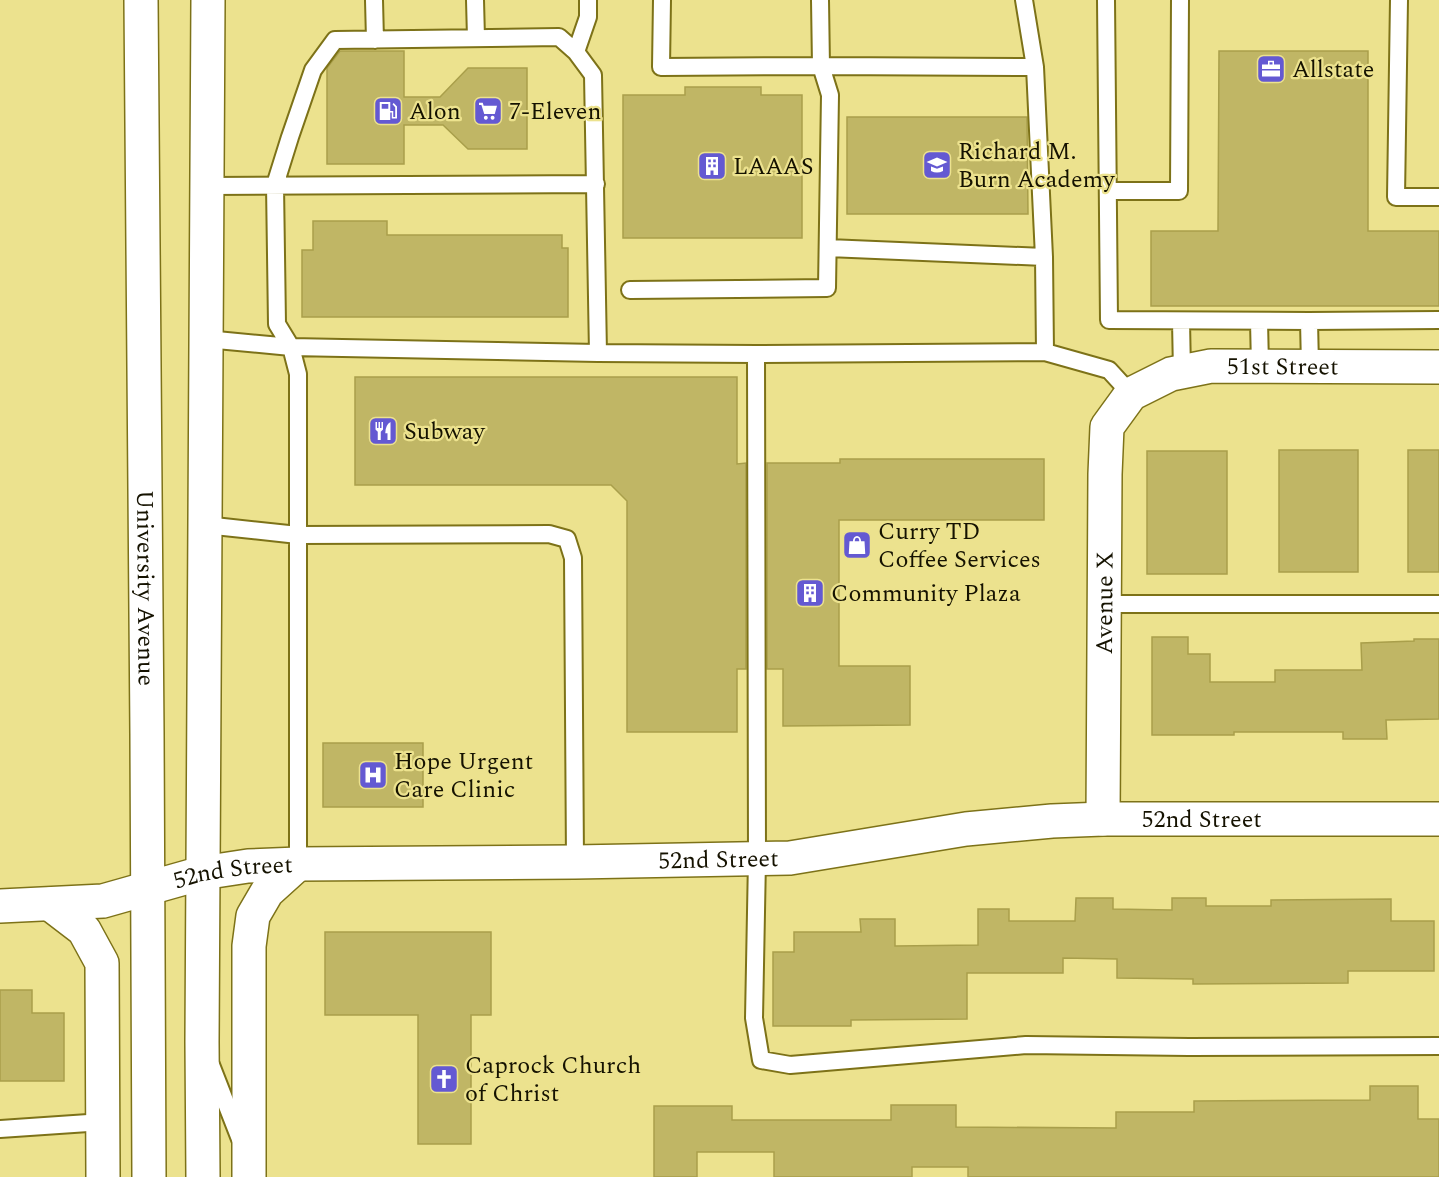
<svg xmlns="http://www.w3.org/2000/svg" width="1439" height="1177" viewBox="0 0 1439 1177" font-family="Spectral,serif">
<rect width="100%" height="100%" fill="#ece28e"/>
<path fill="#c0b665" stroke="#a99f4b" stroke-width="1.5" d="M 340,51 L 404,51 L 404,97 L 440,97 L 468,68 L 527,68 L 527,149 L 468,149 L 443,125 L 404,125 L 404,164 L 327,164 L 327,68 Z
M 1219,51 L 1368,51 L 1368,231 L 1439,231 L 1439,306 L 1151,306 L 1151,231 L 1218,231 Z
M 685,87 L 761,87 L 761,95 L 802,95 L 802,238 L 623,238 L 623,95 L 685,95 Z
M 847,117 L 1027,117 L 1028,214 L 847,214 Z
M 313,221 L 387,221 L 387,235 L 562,235 L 562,248 L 568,248 L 568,317 L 302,317 L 302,250 L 313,250 Z
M 355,377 L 737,377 L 737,464 L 746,463 L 746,669 L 737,669 L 737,732 L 627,732 L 627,501 L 611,485 L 355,485 Z
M 1279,450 L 1358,450 L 1358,572 L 1279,572 Z
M 1408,450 L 1439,450 L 1439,572 L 1408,572 Z
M 1147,451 L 1227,451 L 1227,574 L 1147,574 Z
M 840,459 L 1044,459 L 1044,520 L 839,520 L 839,666 L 910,666 L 910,725 L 783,726 L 783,669 L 767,669 L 767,463 L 840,463 Z
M 1152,637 L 1188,637 L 1188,654 L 1210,654 L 1210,682 L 1275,682 L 1275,670 L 1362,670 L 1361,643 L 1414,641 L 1414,639 L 1439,639 L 1439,719 L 1386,720 L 1387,739 L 1343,739 L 1343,732 L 1234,732 L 1234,735 L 1152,735 Z
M 323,743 L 423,743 L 423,807 L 323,807 Z
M 1076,898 L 1113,898 L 1113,909 L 1172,910 L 1172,898 L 1206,898 L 1206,906 L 1271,906 L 1271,900 L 1391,899 L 1391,921 L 1434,921 L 1434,971 L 1348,971 L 1348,983 L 1193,984 L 1193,979 L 1117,978 L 1117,959 L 1063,958 L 1063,973 L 967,973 L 967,1019 L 851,1020 L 851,1026 L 773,1026 L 773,952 L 794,952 L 794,932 L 861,932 L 860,919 L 895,919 L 895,946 L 978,945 L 978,909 L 1009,909 L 1009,921 L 1075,921 Z
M 325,932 L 491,932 L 491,1015 L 471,1015 L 471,1144 L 418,1144 L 418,1015 L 325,1015 Z
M 0,990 L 32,990 L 32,1013 L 64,1013 L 64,1081 L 0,1081 Z
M 1370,1086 L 1418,1086 L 1418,1119 L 1439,1119 L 1439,1177 L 968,1177 L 968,1167 L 912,1167 L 912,1177 L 774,1177 L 774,1152 L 697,1152 L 697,1177 L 654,1177 L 654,1106 L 732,1106 L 732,1120 L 891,1120 L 891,1105 L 956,1105 L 956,1127 L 1116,1128 L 1116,1112 L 1194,1112 L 1194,1101 L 1370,1100 Z"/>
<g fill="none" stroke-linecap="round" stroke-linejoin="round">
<g stroke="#7d7218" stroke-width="20">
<path id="lane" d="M 374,0 L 375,40
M 475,0 L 476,38
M 662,0 L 661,67 L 821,66 L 1035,67 L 1024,0
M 1106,0 L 1109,320 L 1309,321
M 1399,0 L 1396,197 L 1439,197
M 576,52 L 588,17 L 588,0
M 207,186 L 596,184
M 1108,191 L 1179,191 L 1180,0
M 828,248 L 1044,257 L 1035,67
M 1044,257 L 1045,352
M 630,290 L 827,288 L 830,95 L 821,66 L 820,0
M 1181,321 L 1182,372
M 1259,321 L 1260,366
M 206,339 L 291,347 L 598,353
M 756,354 L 1045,352 L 1109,370 L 1131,394
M 1310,366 L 1309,321 L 1439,320
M 205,525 L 298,535 L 549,534 L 567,539 L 573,558 L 575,862
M 1104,604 L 1439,604
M 298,864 L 298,374 L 291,347 L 277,324 L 275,185 L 290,137 L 313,70 L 335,40 L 559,37 L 576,52 L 593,75 L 598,353 L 756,354 L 757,859 L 754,1018 L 761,1060 L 790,1065 L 1026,1045 L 1189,1047 L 1439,1046
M 211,1065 L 240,1139
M 0,1129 L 103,1122"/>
</g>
<g stroke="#7d7218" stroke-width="36">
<g id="street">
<path id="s1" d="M 1103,819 L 1105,474 L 1107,427 L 1131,394 L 1171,374 L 1211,366 L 1439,367"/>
<path d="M 50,904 L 84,930 L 102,963 L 103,1177"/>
<path id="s2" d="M 0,906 L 103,901 L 202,873 L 248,866 L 298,864 L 575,862 L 790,858 L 966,829 L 1052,821 L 1103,819 L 1439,819"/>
<path d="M 249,1177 L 249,946 L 253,916 L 267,892 L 298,864"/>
</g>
</g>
<g stroke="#7d7218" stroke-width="36">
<g id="secondary">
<path id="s3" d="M 141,0 L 147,734 L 149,1177"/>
<path d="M 203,1177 L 202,1042 L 208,0"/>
</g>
</g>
<use href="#lane" stroke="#fff" stroke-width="16"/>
<use href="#street" stroke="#fff" stroke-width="33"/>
<use href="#secondary" stroke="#fff" stroke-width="33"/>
</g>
<defs>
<g id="office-square" transform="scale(1.5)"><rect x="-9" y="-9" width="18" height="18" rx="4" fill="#6459d2" stroke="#ece28e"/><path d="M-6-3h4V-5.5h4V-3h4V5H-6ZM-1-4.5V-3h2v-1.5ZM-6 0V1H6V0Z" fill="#fff"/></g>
<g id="fuel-square" transform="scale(1.5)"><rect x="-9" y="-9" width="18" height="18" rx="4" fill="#6459d2" stroke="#ece28e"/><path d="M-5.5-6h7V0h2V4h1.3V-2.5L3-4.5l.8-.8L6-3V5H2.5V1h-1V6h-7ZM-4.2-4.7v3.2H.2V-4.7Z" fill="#fff"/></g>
<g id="supermarket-square" transform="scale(1.5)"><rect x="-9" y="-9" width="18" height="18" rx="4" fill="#6459d2" stroke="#ece28e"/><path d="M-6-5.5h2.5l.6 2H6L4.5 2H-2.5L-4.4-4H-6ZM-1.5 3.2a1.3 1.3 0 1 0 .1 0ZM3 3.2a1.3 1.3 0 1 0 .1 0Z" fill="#fff"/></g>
<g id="school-square" transform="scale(1.5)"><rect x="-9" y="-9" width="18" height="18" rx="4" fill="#6459d2" stroke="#ece28e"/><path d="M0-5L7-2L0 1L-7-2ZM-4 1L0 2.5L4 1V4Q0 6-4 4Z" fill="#fff"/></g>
<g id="building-square" transform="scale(1.5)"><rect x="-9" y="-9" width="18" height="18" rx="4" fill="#6459d2" stroke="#ece28e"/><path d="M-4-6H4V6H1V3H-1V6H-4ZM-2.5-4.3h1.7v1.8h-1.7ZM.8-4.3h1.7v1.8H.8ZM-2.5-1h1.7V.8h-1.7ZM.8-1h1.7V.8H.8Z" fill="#fff"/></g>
<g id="restaurant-square" transform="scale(1.5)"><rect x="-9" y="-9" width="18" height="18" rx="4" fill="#6459d2" stroke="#ece28e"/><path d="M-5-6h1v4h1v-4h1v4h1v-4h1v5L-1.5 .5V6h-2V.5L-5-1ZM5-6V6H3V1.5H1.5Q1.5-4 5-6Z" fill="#fff"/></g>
<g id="shop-square" transform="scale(1.5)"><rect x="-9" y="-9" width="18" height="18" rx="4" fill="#6459d2" stroke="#ece28e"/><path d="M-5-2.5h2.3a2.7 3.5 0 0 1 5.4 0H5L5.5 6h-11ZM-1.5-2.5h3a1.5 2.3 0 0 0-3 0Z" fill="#fff"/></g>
<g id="hospital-square" transform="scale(1.5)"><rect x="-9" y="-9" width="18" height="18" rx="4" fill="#6459d2" stroke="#ece28e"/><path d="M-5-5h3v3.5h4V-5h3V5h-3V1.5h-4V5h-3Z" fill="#fff"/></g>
<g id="church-square" transform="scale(1.5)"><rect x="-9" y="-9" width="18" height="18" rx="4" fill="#6459d2" stroke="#ece28e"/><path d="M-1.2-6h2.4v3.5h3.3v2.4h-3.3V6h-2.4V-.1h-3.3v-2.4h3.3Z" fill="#fff"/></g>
</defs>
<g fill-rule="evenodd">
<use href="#office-square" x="1271" y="69"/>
<use href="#fuel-square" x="388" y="111"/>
<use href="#supermarket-square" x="488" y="111"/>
<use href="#school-square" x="937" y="165"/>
<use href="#building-square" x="712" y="166"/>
<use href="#restaurant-square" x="383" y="431"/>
<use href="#shop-square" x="857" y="545"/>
<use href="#building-square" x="810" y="593"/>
<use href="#hospital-square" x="373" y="775"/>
<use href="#church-square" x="444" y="1079"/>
</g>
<g text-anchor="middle" stroke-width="4.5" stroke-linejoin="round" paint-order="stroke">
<g font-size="24" fill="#151200" stroke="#ece28e" text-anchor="start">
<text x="1292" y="77">Allstate</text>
<text x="409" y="119">Alon</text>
<text x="509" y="119">7-Eleven</text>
<text x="958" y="159">Richard M.<tspan x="958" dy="28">Burn Academy</tspan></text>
<text x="733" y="174">LAAAS</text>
<text x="404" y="439">Subway</text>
<text x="878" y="539">Curry TD<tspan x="878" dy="28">Coffee Services</tspan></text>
<text x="831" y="601">Community Plaza</text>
<text x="394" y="769">Hope Urgent<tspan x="394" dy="28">Care Clinic</tspan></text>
<text x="465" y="1073">Caprock Church<tspan x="465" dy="28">of Christ</tspan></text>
</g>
<g font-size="24" fill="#151200" stroke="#ece28e">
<text dy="8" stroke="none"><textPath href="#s1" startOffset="590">51st Street</textPath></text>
<text dy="8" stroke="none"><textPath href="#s3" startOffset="588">University Avenue</textPath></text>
<text dy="8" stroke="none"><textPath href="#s1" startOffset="216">Avenue X</textPath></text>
<text dy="8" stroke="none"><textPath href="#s2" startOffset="1209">52nd Street</textPath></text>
<text dy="8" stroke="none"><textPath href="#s2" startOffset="723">52nd Street</textPath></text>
<text dy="8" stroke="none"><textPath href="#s2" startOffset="237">52nd Street</textPath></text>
</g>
</g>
</svg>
